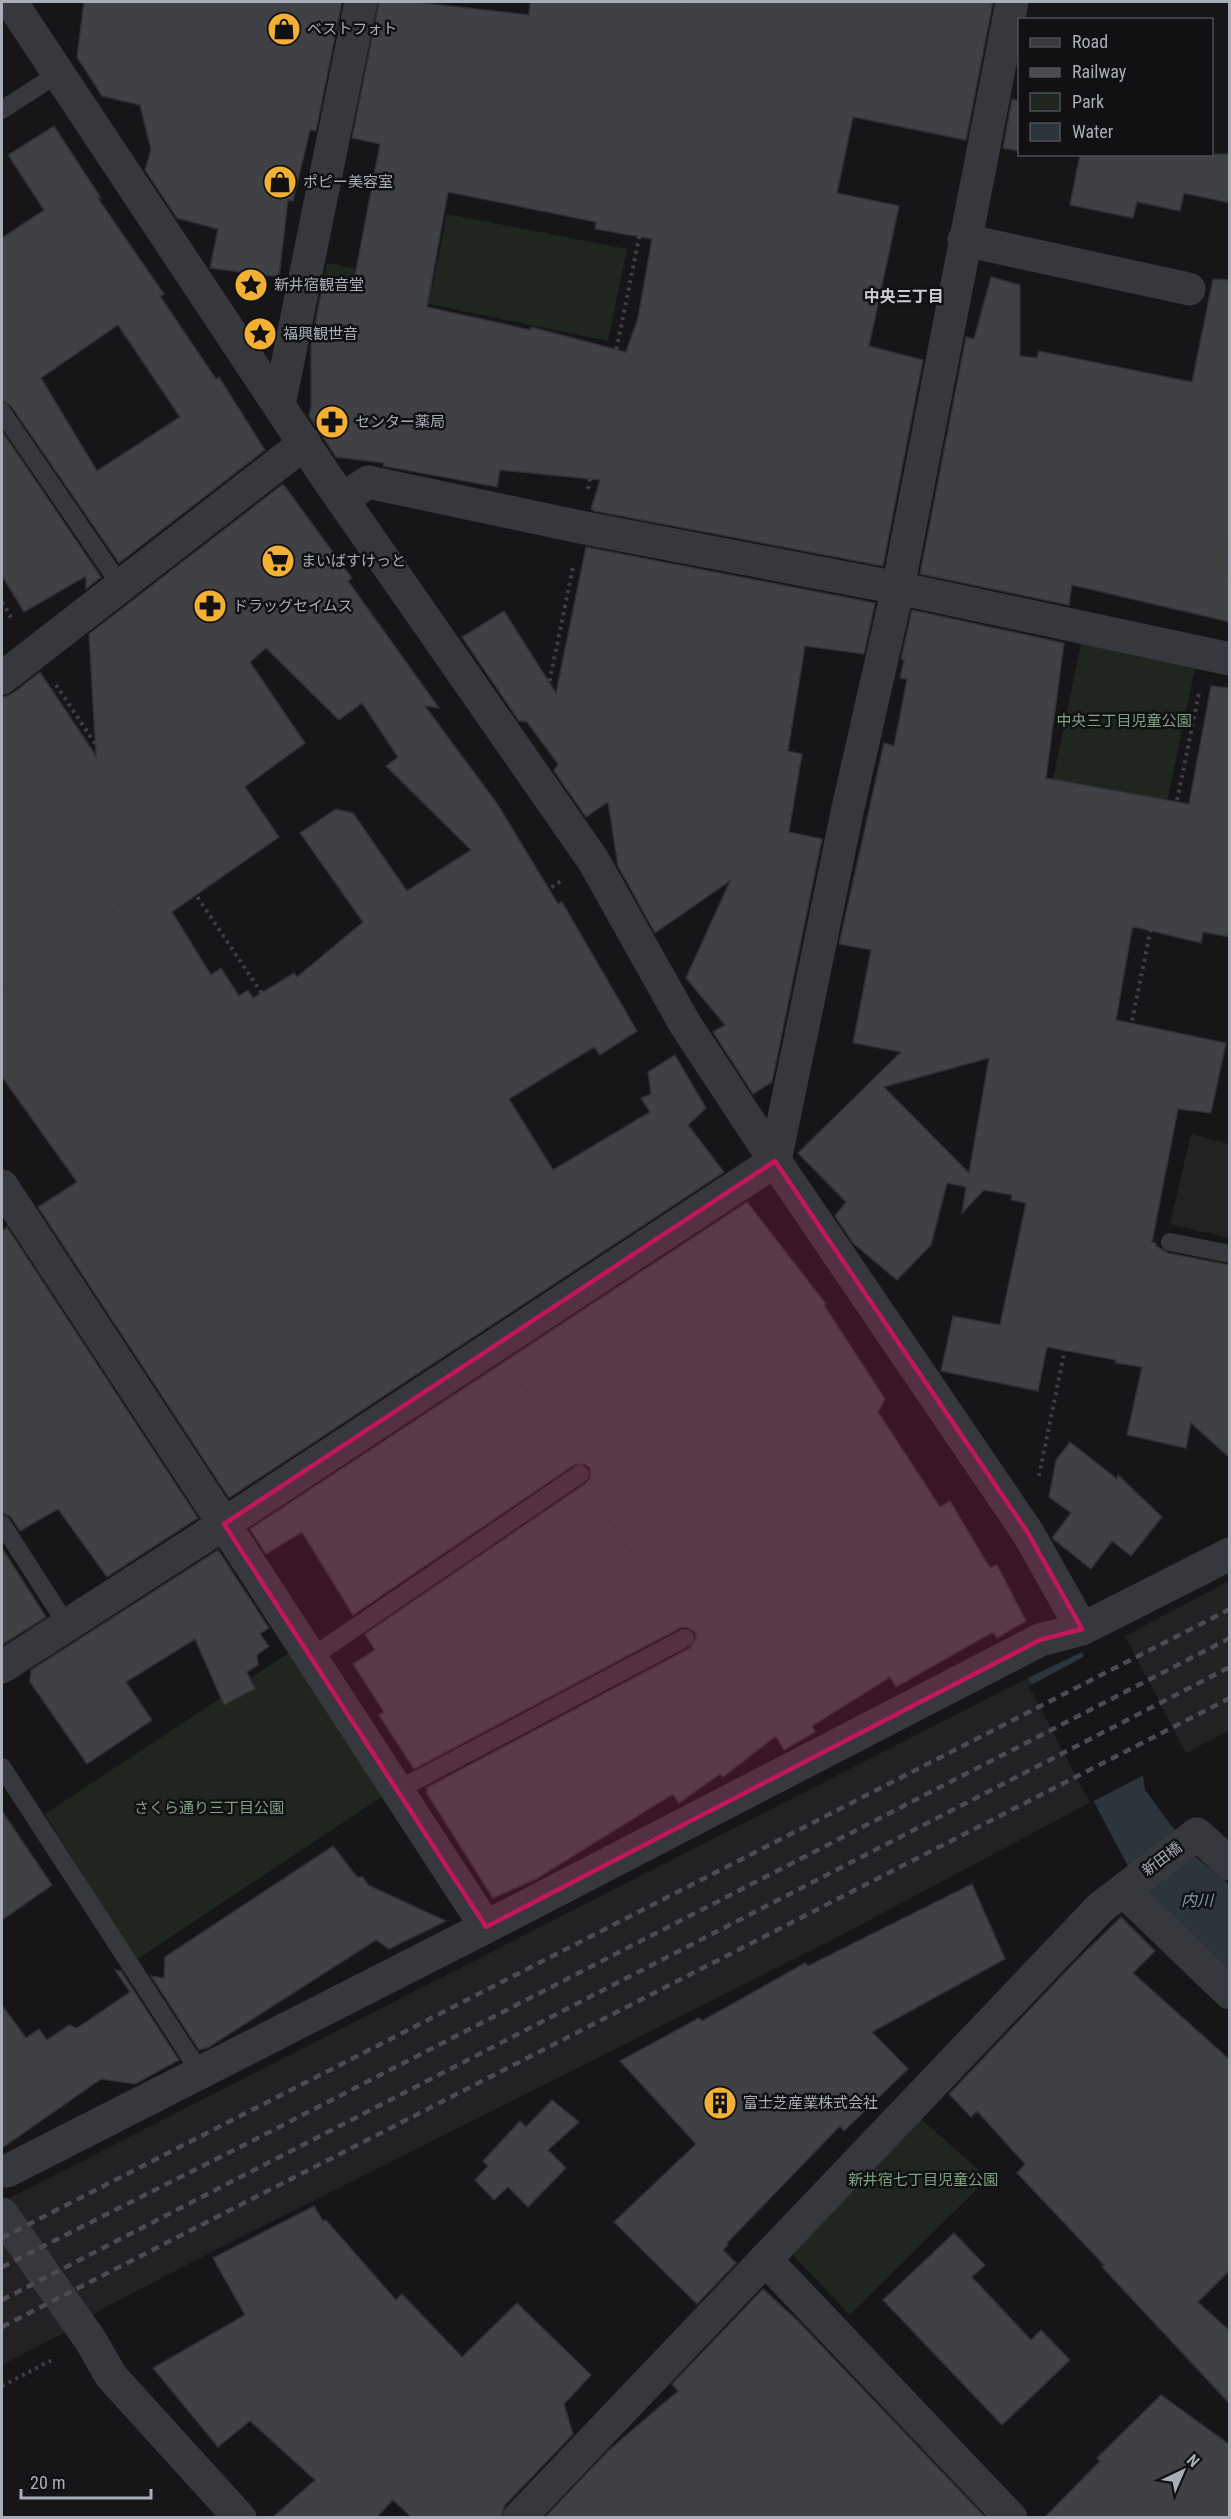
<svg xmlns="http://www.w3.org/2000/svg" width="1231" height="2519" viewBox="0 0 1231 2519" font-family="'Roboto Condensed','Noto Sans JP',sans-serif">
<rect width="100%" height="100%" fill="#161618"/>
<path fill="#222225" d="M 1191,1134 L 1229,1144 L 1229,1238 L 1170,1224 Z
M 1229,1581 L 1229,1731 L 1186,1753 L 1125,1636 Z
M 1028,1678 L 1093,1801 L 832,1940 L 196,2260 L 102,2309 L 62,2334 L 2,2365 L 2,2202 Z"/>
<path fill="#1e261f" d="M 447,214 L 627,249 L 608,341 L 323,282 L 327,263 L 433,284 Z
M 1082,639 L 1196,664 L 1165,811 L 1079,784 L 1053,779 Z
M 293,1650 L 386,1794 L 136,1960 L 45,1814 Z
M 919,2117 L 988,2178 L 850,2315 L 792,2254 Z"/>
<path fill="#2c353c" d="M 1082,1652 L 1143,1775 L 1145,1790 L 1193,1855 L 1229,1884 L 1229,1979 L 1190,1941 L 1129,1868 L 1028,1678 Z"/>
<path fill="#161618" d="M 1087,1655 L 1146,1774 L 1090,1803 L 1029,1686 Z"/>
<path fill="#404145" stroke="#303034" stroke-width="1.5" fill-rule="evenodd" d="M 84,2 L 342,2 L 316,131 L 310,130 L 293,201 L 288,200 L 279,277 L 210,268 L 218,229 L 177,218 L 145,170 L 151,150 L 140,105 L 102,96 L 77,57 Z
M 379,2 L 415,2 L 529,15 L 530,2 L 993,2 L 966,140 L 853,117 L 837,193 L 899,206 L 869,346 L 923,360 L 883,566 L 594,511 L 591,509 L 600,480 L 500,470 L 497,487 L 383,466 L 384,463 L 336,457 L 309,416 L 311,406 L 311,344 L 323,284 L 352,291 L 380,144 L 352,138 ZM 448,192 L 596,222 L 595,229 L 652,239 L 638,318 L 626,352 L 531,327 L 531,330 L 427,307 Z
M 1012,99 L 1020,101 L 1020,151 L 1003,148 Z
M 54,126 L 101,198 L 97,197 L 164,294 L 160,296 L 216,379 L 219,377 L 265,450 L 119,563 L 11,406 L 2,401 L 2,238 L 44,210 L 8,155 ZM 118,325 L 180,417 L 97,471 L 41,378 Z
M 1080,154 L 1230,154 L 1230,203 L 1184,193 L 1180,211 L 1137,202 L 1133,218 L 1070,205 Z
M 991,277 L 1020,285 L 1020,356 L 1037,358 L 1039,351 L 1192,382 L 1213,279 L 1230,280 L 1230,622 L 1072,585 L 1069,605 L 920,574 L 966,337 L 974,339 Z
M 2,431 L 101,577 L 86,589 L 86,576 L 24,612 L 2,576 Z
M 283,484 L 352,578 L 348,581 L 439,708 L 425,706 L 498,805 L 558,904 L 562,902 L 637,1031 L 600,1055 L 594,1047 L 509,1099 L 553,1170 L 650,1112 L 641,1098 L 651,1094 L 648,1072 L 675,1055 L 706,1108 L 688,1125 L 724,1172 L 229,1498 L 38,1207 L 77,1182 L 2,1077 L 2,698 L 13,693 L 40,672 L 96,756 L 89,634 ZM 266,648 L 339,720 L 362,703 L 398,757 L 386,766 L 471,850 L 407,891 L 353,813 L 336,809 L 300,833 L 363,922 L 297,977 L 294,973 L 253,998 L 248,990 L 239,996 L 221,968 L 211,975 L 172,912 L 279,837 L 245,787 L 305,743 L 250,662 Z
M 586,547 L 875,603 L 864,654 L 805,646 L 788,751 L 802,754 L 789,832 L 822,839 L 772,1082 L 753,1094 L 713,1032 L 725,1025 L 686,978 L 730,881 L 655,933 L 618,866 L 608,802 L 586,817 L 554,771 L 558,764 L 527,722 L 519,721 L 462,637 L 504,611 L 556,693 Z
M 912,610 L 1064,643 L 1046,778 L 1189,804 L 1211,686 L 1230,688 L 1230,937 L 1203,932 L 1201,943 L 1135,927 L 1132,929 L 1116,1020 L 1226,1043 L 1211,1113 L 1178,1109 L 1152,1242 L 1156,1243 L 1156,1246 L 1168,1253 L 1230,1265 L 1230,1458 L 1191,1423 L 1186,1448 L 1127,1435 L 1142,1367 L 1115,1363 L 1116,1360 L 1047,1347 L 1038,1391 L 941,1371 L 953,1316 L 1000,1325 L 1026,1203 L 1011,1200 L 1012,1195 L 984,1190 L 962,1213 L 966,1187 L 947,1183 L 931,1245 L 897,1280 L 853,1243 L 835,1216 L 846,1202 L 798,1153 L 901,1052 L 853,1043 L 871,950 L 839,944 L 884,743 L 894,746 L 907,679 L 900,678 L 904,660 L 901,659 ZM 989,1058 L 969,1173 L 884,1087 Z
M 747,1202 L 826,1304 L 824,1305 L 885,1399 L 878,1412 L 940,1507 L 950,1501 L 990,1568 L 997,1565 L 1026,1621 L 997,1638 L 993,1632 L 896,1687 L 890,1677 L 812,1726 L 815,1732 L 784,1750 L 776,1736 L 723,1777 L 720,1774 L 679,1803 L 673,1794 L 536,1879 L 493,1898 L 426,1792 L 428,1790 L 426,1788 L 690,1648 L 696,1639 L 695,1632 L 686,1627 L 680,1628 L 414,1769 L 379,1715 L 384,1712 L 353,1664 L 375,1650 L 365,1634 L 586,1483 L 590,1478 L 590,1468 L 584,1464 L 574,1465 L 353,1615 L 302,1532 L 266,1554 L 250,1529 Z
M 7,1227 L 198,1518 L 107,1577 L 58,1509 L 20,1531 L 11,1517 L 2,1513 L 2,1231 Z
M 1070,1442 L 1117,1479 L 1118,1475 L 1162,1517 L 1131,1556 L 1112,1541 L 1091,1569 L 1052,1538 L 1071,1513 L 1049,1497 L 1056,1460 Z
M 2,1548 L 46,1617 L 2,1645 Z
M 218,1550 L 269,1628 L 260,1634 L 269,1646 L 257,1655 L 258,1665 L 247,1672 L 255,1689 L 224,1705 L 195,1639 L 126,1682 L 152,1720 L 87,1764 L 30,1682 L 31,1670 Z
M 2,1811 L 52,1885 L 2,1920 Z
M 333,1846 L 357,1877 L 363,1877 L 368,1885 L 446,1921 L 389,1949 L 376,1940 L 209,2047 L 199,2050 L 151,1976 L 164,1978 L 165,1957 Z
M 972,1884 L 1005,1959 L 872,2032 L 908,2069 L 844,2131 L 840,2126 L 727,2243 L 728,2245 L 723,2250 L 736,2263 L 697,2304 L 614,2222 L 696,2144 L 620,2061 L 699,2018 L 702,2021 L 805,1963 L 808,1966 Z
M 1121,1917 L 1155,1951 L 1133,1973 L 1230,2060 L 1230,2270 L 1198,2302 L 1230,2331 L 1230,2404 L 1102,2267 L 1104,2265 L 1017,2173 L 1025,2164 L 977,2111 L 971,2117 L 949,2094 L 1075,1962 Z
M 115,1970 L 121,1971 L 179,2060 L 135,2084 L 101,2079 L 2,2148 L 2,2005 L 26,2038 L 39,2029 L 47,2040 L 69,2025 L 77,2028 L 130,1992 Z
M 552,2100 L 579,2122 L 548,2150 L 566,2168 L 528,2207 L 508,2187 L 494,2200 L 475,2180 L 488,2166 L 483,2161 L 520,2121 L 526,2127 Z
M 314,2206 L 323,2221 L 326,2220 L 396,2300 L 402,2294 L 462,2357 L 517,2303 L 591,2375 L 564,2404 L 573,2434 L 505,2505 L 501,2517 L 411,2517 L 393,2500 L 377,2517 L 273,2517 L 315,2480 L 250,2421 L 218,2447 L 153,2368 L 245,2315 L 213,2258 Z
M 954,2233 L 985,2265 L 972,2277 L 1031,2340 L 1041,2330 L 1070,2360 L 1002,2425 L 883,2300 Z
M 763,2289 L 798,2321 L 985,2517 L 545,2517 L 609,2450 L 678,2391 L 672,2384 Z
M 1161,2395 L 1230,2445 L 1230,2517 L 1045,2517 L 1100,2461 L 1097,2458 Z"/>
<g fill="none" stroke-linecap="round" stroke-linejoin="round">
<path stroke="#3d3f44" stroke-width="4" stroke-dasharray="3 4.5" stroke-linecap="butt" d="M 588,489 L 687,2
M 2,602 L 12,619
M 1214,615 L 1230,539
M 56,685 L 475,1313
M 542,718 L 573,567
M 2,990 L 175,865
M 302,1054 L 561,881
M 178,1125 L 223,1184
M 101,1264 L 223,1184 L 335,1103
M 517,1377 L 564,1448
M 1039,1476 L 1199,693
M 597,1500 L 669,1613
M 702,1665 L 752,1744
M 2,2386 L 54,2359"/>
<path stroke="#37383d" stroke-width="18" d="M 2,110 L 59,73
M 2,412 L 121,586
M 1170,1242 L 1230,1254
M 2,1524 L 67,1625
M 312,1657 L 580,1474
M 2,1767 L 200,2072
M 398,1790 L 685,1638"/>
<path stroke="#37383d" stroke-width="33" d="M 11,2 L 325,475 L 593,860 L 685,1024 L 775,1161 L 1028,1533 L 1082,1629
M 964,240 L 1189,289
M 279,405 L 361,2
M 342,500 L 368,482 L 580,527 L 898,588 L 1230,659
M 2,678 L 305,443
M 2,1186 L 224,1524 L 486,1927
M 2,1667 L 224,1524 L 775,1161 L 848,808 L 898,588 L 1012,2
M 1123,1890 L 1230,1993
M 2,2171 L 7,2171 L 486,1927 L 1040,1640 L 1082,1629 L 1230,1554
M 765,2259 L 1011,2518
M 519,2518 L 1101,1907 L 1197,1834 L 1230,1864"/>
<path stroke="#37383d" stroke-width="33" d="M 2,2214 L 91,2341 L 111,2376 L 240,2518"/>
<path stroke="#4a4c52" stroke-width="4.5" stroke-dasharray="8 6" stroke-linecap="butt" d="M 2,2238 L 1230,1609
M 2,2267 L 250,2142 L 1230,1638
M 2,2300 L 1230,1667
M 2,2327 L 1230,1698"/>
</g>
<path fill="#c2185b" fill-opacity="0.2" stroke="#c2185b" stroke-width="4.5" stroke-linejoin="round" d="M 775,1161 L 1028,1533 L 1082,1629 L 1040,1640 L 486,1927 L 224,1524 Z"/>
<defs>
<g id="shop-disc" transform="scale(1.725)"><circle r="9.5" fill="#f2b134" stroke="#111113"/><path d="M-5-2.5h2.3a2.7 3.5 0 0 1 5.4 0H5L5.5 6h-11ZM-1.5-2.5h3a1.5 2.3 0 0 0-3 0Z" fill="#111"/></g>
<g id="sight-disc" transform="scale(1.725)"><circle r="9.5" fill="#f2b134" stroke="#111113"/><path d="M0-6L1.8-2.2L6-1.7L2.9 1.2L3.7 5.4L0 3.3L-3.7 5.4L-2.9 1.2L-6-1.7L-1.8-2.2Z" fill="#111"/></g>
<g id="pharmacy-disc" transform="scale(1.725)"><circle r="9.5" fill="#f2b134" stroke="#111113"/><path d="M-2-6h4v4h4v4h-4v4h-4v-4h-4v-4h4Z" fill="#111"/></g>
<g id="supermarket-disc" transform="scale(1.725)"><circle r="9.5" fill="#f2b134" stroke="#111113"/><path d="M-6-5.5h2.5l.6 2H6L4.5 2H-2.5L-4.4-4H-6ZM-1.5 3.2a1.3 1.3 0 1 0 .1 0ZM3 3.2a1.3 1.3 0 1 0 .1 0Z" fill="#111"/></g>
<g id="building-disc" transform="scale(1.725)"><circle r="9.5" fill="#f2b134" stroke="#111113"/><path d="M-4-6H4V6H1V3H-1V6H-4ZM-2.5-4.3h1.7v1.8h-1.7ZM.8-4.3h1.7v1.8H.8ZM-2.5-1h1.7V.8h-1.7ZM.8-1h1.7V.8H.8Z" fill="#111"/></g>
</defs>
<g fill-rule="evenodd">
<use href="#shop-disc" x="284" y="29"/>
<use href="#shop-disc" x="280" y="182"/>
<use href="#sight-disc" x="251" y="285"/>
<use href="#sight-disc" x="260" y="334"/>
<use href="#pharmacy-disc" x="332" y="422"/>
<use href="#supermarket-disc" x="278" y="561"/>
<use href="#pharmacy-disc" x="210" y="606"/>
<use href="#building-disc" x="720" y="2103"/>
</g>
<g text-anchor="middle" stroke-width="5" stroke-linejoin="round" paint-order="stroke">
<g font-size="15" fill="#a8adb8" stroke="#111113" text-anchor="start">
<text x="307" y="34">ベストフォト</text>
<text x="303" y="187">ポピー美容室</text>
<text x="274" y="290">新井宿観音堂</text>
<text x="283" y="339">福興観世音</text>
<text x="355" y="427">センター薬局</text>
<text x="301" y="566">まいばすけっと</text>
<text x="233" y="611">ドラッグセイムス</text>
<text x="743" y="2108">富士芝産業株式会社</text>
</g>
<g font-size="15" fill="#7fa381" stroke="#111113">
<text x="1124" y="726">中央三丁目児童公園</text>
<text x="209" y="1813">さくら通り三丁目公園</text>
<text x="923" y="2185">新井宿七丁目児童公園</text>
</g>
<g font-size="15" fill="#a8adb8" stroke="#111113">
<text transform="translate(1162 1859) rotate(-37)" y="5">新田橋</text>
</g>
<g font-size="16" font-weight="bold" fill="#c9ccd4" stroke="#111113">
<text x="904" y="302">中央三丁目</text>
</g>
<g font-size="16" font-style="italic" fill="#7f9bb3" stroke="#111113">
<text x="1197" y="1906">内川</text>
</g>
</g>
<rect width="1231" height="2519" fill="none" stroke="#a8adb8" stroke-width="6"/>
<rect x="1018" y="18" width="195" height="138" fill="#111113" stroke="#4d4f55" stroke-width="1.5"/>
<rect x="1030" y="38" width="30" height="9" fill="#37383d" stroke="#4d4f55" stroke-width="1.5"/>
<text x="1072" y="48" font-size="18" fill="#a8adb8">Road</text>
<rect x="1030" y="68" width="30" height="9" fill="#4a4c52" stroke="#4d4f55" stroke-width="1.5"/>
<text x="1072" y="78" font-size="18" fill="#a8adb8">Railway</text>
<rect x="1030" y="93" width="30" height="18" fill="#1e261f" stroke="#4d4f55" stroke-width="1.5"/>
<text x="1072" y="108" font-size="18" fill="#a8adb8">Park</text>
<rect x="1030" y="123" width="30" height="18" fill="#2c353c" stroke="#4d4f55" stroke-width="1.5"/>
<text x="1072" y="138" font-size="18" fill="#a8adb8">Water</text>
<g transform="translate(1183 2471) rotate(44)" stroke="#111113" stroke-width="4.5" paint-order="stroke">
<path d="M0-4.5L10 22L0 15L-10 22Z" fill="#a8adb8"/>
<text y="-9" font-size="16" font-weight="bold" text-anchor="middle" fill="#a8adb8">N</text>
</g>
<path d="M21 2489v9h130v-9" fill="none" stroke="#a8adb8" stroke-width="3"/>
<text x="30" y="2489" font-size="18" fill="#a8adb8" stroke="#111113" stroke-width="4.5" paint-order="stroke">20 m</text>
</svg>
